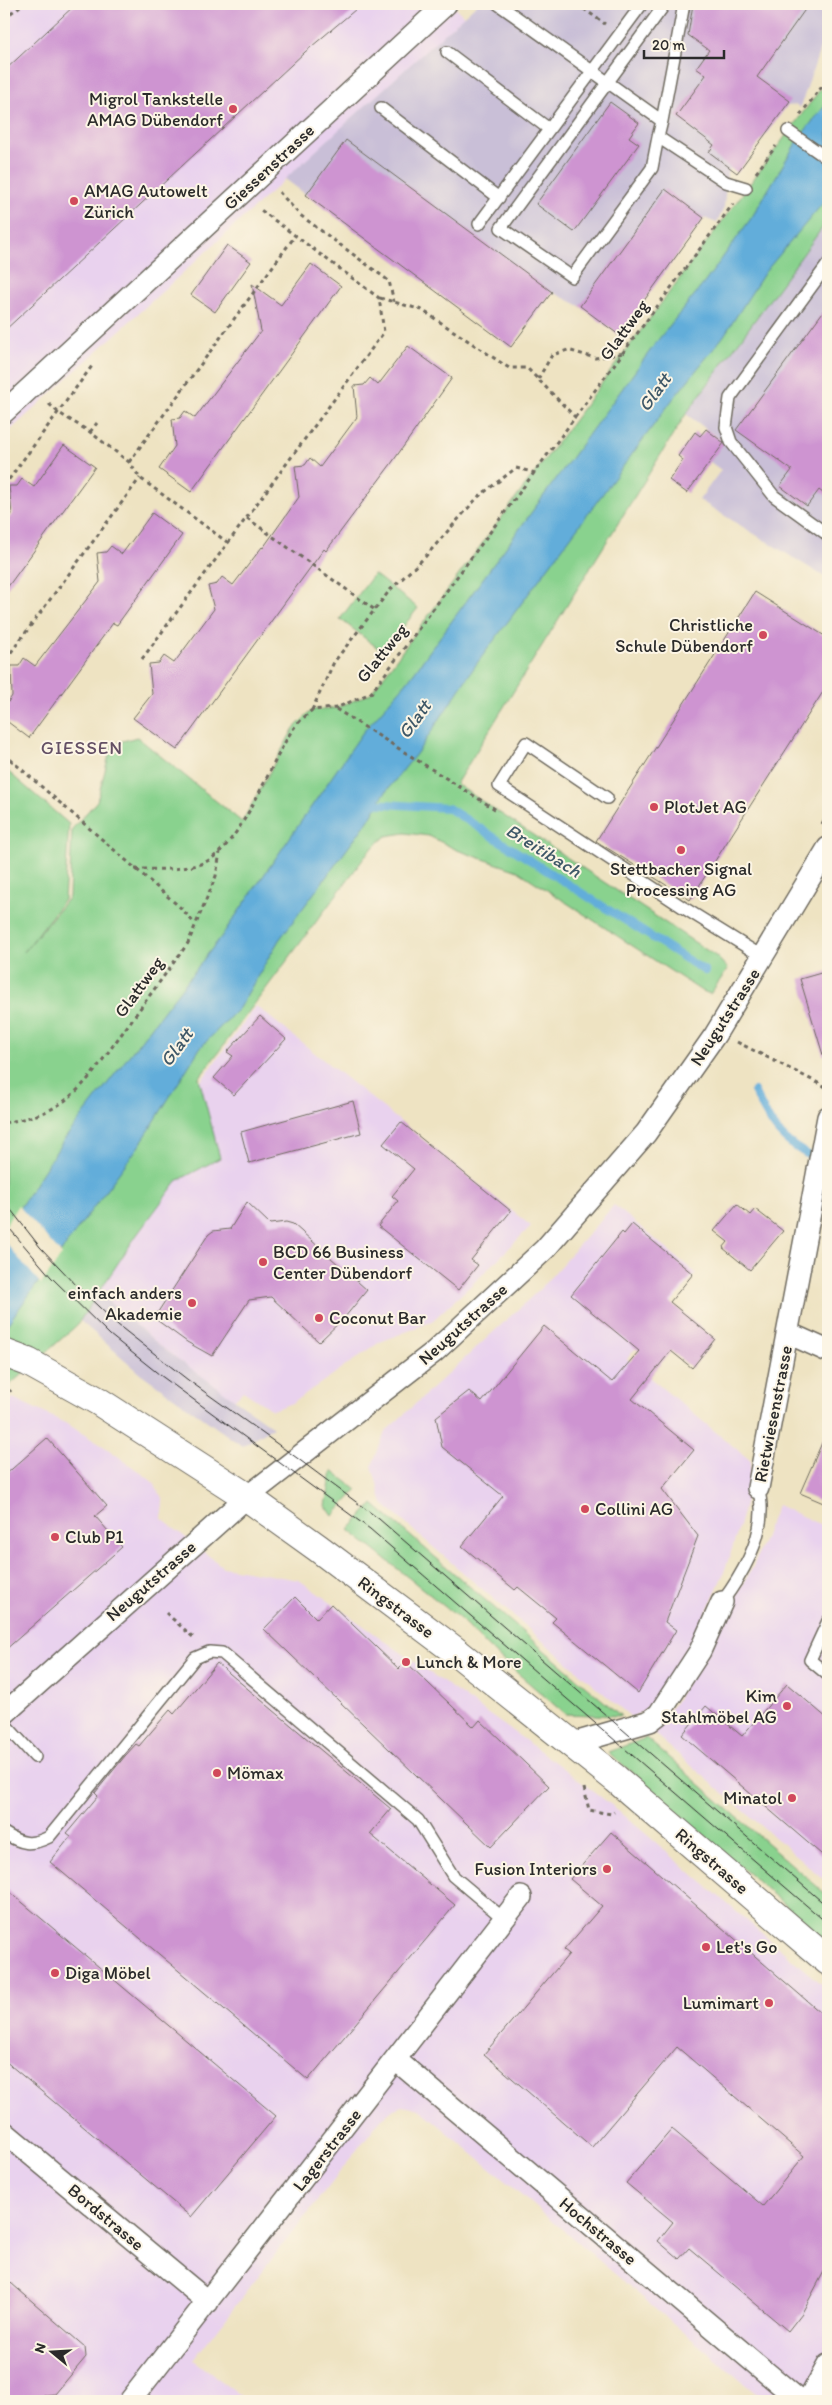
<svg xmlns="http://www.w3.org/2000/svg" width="832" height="2405" viewBox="0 0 832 2405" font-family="Itim,sans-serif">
<rect width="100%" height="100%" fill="#fcf5e5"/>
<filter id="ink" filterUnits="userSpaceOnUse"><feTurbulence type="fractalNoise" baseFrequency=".02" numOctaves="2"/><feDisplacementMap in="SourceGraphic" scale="10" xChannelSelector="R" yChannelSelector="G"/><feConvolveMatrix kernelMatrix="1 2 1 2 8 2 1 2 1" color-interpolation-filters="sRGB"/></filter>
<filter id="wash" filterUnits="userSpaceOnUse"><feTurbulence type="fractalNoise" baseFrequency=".0096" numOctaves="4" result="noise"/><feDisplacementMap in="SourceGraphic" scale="20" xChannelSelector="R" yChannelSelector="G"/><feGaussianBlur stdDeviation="1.12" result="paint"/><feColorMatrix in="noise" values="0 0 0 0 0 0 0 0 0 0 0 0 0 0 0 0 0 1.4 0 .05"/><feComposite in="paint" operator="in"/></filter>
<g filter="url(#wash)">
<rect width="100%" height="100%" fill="#eee3c2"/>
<path fill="#e9d2ee" d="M 15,4 L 451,4 L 464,16 L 4,436 L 4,15 Z
M 256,1006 L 531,1226 L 479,1278 L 431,1322 L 380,1342 L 292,1403 L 272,1410 L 243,1391 L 234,1400 L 165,1350 L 85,1281 L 120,1191 Z
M 614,1205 L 696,1273 L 627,1359 L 751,1461 L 747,1497 L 736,1537 L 723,1575 L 692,1644 L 652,1703 L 642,1712 L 631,1717 L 383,1504 L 372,1466 L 385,1432 L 541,1288 Z
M 13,1398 L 65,1423 L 108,1449 L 145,1476 L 154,1483 L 163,1500 L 162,1519 L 223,1567 L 299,1580 L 536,1748 L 618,1810 L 828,1990 L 828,2401 L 765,2401 L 426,2114 L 419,2109 L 402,2106 L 394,2109 L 381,2119 L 193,2360 L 247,2401 L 4,2401 L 4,1405 Z
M 777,1505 L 828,1528 L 828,1883 L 652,1732 L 674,1704 L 753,1567 Z"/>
<path fill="#c9bfd7" d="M 477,4 L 824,4 L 828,7 L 828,25 L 800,108 L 797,105 L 787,106 L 737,173 L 730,168 L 727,173 L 724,207 L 717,223 L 704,218 L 619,335 L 580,306 L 552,292 L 511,347 L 285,179 Z
M 828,220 L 828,579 L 699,500 L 721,470 L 710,462 L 724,442 L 686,414 Z
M 85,1281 L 165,1350 L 273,1427 L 242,1446 L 140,1373 L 61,1304 Z"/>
<path fill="#89d28e" stroke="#5a7e5c" d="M 828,79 L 828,220 L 686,414 L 456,784 L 717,957 L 728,969 L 710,994 L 700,990 L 518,871 L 457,850 L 429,836 L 405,833 L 386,836 L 370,850 L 199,1078 L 220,1158 L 177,1181 L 136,1236 L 77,1325 L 4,1390 L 4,768 L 69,824 L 64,900 L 24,952 L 69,897 L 72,829 L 97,801 L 112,744 L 137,737 L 242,822 L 294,728 L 312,710 L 336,708 L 371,693 Z
M 374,574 L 418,608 L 383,652 L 340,619 Z
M 332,1471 L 357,1490 L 333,1516 L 326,1506 Z
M 373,1504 L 621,1716 L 565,1714 L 493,1652 L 459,1618 L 349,1530 Z
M 646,1738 L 828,1896 L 828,1942 L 608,1752 Z"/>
<path fill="#62adda" stroke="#466c82" d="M 828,102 L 828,197 L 765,272 L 723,337 L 673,399 L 475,666 L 417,753 L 384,794 L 368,821 L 279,940 L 239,1008 L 200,1048 L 141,1143 L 4,1329 L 4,1232 L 63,1141 L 221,937 L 363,732 L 407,682 L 658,340 L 705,282 L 752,217 L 799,138 Z"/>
<path fill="#eee3c2" d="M 18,1205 L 62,1255 L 41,1284 L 4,1241 L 4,1228 Z"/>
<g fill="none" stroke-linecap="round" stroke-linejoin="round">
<path stroke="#62adda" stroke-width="8" d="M 369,803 L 448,808 L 705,971
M 754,1091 C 771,1126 781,1143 817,1159"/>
</g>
<g id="blocks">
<path fill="#ce94d1" d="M 76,4 L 362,4 L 305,52 L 4,331 L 4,71 Z
M 693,4 L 809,4 L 757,77 L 790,101 L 737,173 L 709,152 L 714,145 L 676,116 L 706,75 L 696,68 L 709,50 L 688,35 Z
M 610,102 L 639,123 L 629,137 L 639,144 L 574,232 L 536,204 Z
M 346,140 L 552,292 L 511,347 L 306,195 Z
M 665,189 L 704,218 L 619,335 L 580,306 Z
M 227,245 L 251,262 L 215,312 L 191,295 Z
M 311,264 L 341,286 L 191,492 L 159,469 L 175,446 L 172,419 L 180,418 L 185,411 L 195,418 L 261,331 L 252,284 L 281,305 Z
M 828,305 L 828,497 L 819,490 L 807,506 L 780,486 L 792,470 L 736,430 Z
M 408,346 L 452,378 L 391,464 L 326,551 L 324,549 L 177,750 L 133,718 L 152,694 L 149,664 L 159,663 L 164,656 L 174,663 L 214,609 L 208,586 L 217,584 L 222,577 L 233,585 L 262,547 L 263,548 L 299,497 L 295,466 L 305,465 L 310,458 L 320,467 L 357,417 L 354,386 L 364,385 L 370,378 L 378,385 Z
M 706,429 L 724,443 L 687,493 L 669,480 L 683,460 L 678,456 L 695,432 L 700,436 Z
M 64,445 L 95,467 L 4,592 L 4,525 L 12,514 L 9,486 L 17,486 L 22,479 L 34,487 Z
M 152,513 L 182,535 L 117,625 L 113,623 L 29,738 L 4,719 L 4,708 L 12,696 L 11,666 L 19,666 L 24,658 L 35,666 L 100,582 L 97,553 L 106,552 L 111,546 L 122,554 Z
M 755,592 L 828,638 L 828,684 L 690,900 L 596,841 Z
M 828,971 L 828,1055 L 823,1055 L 800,979 Z
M 260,1016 L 286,1039 L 234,1095 L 214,1078 L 233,1056 L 227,1052 Z
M 353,1101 L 361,1133 L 249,1163 L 241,1132 Z
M 401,1122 L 511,1211 L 471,1260 L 478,1265 L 458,1290 L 378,1226 L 398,1201 L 392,1196 L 414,1169 L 383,1144 Z
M 247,1202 L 270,1224 L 286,1222 L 293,1224 L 367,1290 L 345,1317 L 319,1342 L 271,1297 L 249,1300 L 212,1356 L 187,1342 L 154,1318 L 208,1235 L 213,1231 L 230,1229 Z
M 737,1204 L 750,1215 L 755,1209 L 783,1231 L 750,1270 L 723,1248 L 728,1242 L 714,1231 Z
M 632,1224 L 693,1274 L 670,1302 L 715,1339 L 692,1368 L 671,1351 L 632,1399 L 694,1450 L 662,1489 L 698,1536 L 665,1622 L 676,1630 L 638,1693 L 552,1622 L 556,1618 L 518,1587 L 515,1590 L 462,1546 L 503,1496 L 442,1447 L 436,1417 L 469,1391 L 482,1402 L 544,1326 L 612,1382 L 639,1351 L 571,1295 L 622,1232 L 624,1234 Z
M 828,1429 L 828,1505 L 800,1493 Z
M 47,1438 L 107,1506 L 95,1516 L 122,1547 L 4,1651 L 4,1476 Z
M 295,1597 L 317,1619 L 331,1604 L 399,1669 L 406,1662 L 474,1727 L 480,1720 L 549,1786 L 491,1847 L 264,1629 Z
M 217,1663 L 391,1809 L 370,1834 L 455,1905 L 308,2080 L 50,1862 L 71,1836 L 67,1833 L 98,1796 L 95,1793 L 125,1756 L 136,1744 L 139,1746 L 170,1710 L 174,1714 Z
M 787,1684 L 828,1719 L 828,1860 L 682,1735 L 706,1706 L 742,1736 Z
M 611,1832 L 828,2019 L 828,2264 L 802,2313 L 788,2331 L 689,2248 L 679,2259 L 658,2241 L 673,2222 L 626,2183 L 672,2129 L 763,2206 L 804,2156 L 677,2047 L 592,2147 L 484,2054 L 569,1954 L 564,1950 L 602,1906 L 570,1879 Z
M 4,1887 L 276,2116 L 191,2217 L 4,2060 Z
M 4,2277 L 85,2347 L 86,2357 L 55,2394 L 45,2395 L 39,2401 L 4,2401 Z"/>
</g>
</g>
<g filter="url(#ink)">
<use href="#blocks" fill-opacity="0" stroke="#6f6b60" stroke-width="1"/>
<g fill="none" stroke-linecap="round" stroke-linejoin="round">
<g stroke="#6f6b60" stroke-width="14">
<path id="lane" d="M 498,4 L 662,121 L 658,137 L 726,182 L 746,188
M 447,52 L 549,129
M 381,108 L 499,198
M 662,121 L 684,4
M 788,131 L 828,159
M 658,137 L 652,168 L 572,277 L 501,228 L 665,4
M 479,224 L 642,4
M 828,264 L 730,398 L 726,427 L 731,442 L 774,496 L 828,535
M 607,798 L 526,743 L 499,786 L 684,908 L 763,957
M 722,1602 C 745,1571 770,1527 758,1488
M 828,1621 L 810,1660 L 828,1675
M 4,1723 L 35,1757
M 4,1833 C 21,1844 31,1846 49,1837 L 195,1658 L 209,1652 L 222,1653 L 418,1820 L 453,1876 L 504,1919"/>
</g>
<g stroke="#6f6b60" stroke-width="24">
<path id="street" d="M 4,412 L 446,4
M 788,1333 L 828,1351
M 758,1488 L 828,1117
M 4,1714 L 247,1497 L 434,1352 L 545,1249 L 646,1133 L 715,1035 L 828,848
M 571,1744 L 650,1721 L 659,1714 L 700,1651 L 722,1602
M 396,2060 L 800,2401
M 4,2132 L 208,2302
M 130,2401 L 521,1897
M 808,2401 L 828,2365"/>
</g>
<g stroke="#6f6b60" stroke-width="30">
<path id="secondary" d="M 4,1353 L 28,1362 L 98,1401 L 247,1497 L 318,1548 L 454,1650 L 616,1779 L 828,1961"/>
</g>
<path stroke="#6f6b60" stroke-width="3" stroke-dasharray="4 4" stroke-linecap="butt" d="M 577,4 L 605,24
M 4,18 L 23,4
M 800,115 L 828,79
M 756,173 L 776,146
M 279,192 L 300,215 L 389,281 L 394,302
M 380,298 L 422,310 L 509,368 L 527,368 L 576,418
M 538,379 L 552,355 L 568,350 L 595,358 L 624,353
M 49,404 L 59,413 L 90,432 L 129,462 L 140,478 L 227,542
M 90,432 L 97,423
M 129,462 L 295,236
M 4,486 L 92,366
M 247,518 L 375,610
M 6,659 L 140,478
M 142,659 L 384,332 L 379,298 L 258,208
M 336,709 L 498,811
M 312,710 L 334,662 L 390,590 L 425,557 L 478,497 L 516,468 L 536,473
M 4,754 L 182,909 L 194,923
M 822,824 L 828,813
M 135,869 C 158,869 181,871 203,863 C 241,848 270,763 293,729 C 298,722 306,716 312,710 L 336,708 L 371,693 L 733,204
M 737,1042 L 828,1088
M 4,1123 C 48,1114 63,1108 93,1073 L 188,943 L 216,876 L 220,852
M 4,1397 L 11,1390
M 166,1613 L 194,1638
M 584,1788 L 589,1810 L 611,1814 L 614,1812"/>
<use href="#lane" stroke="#fff" stroke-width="11"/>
<use href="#street" stroke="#fff" stroke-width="21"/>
<use href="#secondary" stroke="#fff" stroke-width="28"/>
<path stroke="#2b2b2b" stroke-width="1" d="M 4,1201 L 40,1247 L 79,1288 L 118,1325 L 188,1380 L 297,1458 L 379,1519 L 828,1907
M 4,1222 L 51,1277 L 110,1335 L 160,1375 L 370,1529 L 828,1924"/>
</g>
</g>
<g fill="#d1495b" stroke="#fcf5e5" stroke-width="2">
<circle cx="233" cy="109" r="5"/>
<circle cx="74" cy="201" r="5"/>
<circle cx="763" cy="635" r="5"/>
<circle cx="654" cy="807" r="5"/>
<circle cx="681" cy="850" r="5"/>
<circle cx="263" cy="1262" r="5"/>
<circle cx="192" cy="1303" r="5"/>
<circle cx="319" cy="1318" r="5"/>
<circle cx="585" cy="1509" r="5"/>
<circle cx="55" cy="1537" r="5"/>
<circle cx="406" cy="1662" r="5"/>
<circle cx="787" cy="1706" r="5"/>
<circle cx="217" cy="1773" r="5"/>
<circle cx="792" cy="1798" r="5"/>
<circle cx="607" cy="1869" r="5"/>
<circle cx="706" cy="1947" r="5"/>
<circle cx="55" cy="1973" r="5"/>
<circle cx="769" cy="2003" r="5"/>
</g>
<g text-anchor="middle" stroke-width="4" stroke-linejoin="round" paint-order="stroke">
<g font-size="18" fill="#2b2b2b" stroke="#fcf5e5" text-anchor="start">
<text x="223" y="105" text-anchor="end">Migrol Tankstelle<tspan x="223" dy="21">AMAG Dübendorf</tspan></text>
<text x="84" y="197">AMAG Autowelt<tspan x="84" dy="21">Zürich</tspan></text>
<text x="753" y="631" text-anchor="end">Christliche<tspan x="753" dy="21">Schule Dübendorf</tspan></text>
<text x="664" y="813">PlotJet AG</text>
<text x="681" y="875" text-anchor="middle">Stettbacher Signal<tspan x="681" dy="21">Processing AG</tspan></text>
<text x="273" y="1258">BCD 66 Business<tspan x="273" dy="21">Center Dübendorf</tspan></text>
<text x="182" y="1299" text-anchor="end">einfach anders<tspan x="182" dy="21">Akademie</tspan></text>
<text x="329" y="1324">Coconut Bar</text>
<text x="595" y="1515">Collini AG</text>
<text x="65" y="1543">Club P1</text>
<text x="416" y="1668">Lunch &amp; More</text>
<text x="777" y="1702" text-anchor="end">Kim<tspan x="777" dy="21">Stahlmöbel AG</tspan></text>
<text x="227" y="1779">Mömax</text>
<text x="782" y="1804" text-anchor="end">Minatol</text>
<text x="597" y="1875" text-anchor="end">Fusion Interiors</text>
<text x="716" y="1953">Let's Go</text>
<text x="65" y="1979">Diga Möbel</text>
<text x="759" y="2009" text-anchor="end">Lumimart</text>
</g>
<g font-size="18" fill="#2b2b2b" stroke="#fcf5e5">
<text transform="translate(269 167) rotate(-43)" y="6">Giessenstrasse</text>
<text transform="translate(624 330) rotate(-54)" y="6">Glattweg</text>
<text transform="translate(382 653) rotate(-51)" y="6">Glattweg</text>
<text transform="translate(139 987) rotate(-54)" y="6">Glattweg</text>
<text transform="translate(725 1017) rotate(-57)" y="6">Neugutstrasse</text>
<text transform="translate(463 1324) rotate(-42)" y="6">Neugutstrasse</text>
<text transform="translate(773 1414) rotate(-79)" y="6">Rietwiesenstrasse</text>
<text transform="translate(151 1581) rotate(-41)" y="6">Neugutstrasse</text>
<text transform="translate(396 1607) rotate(37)" y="6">Ringstrasse</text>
<text transform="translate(712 1861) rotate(41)" y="6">Ringstrasse</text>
<text transform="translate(327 2150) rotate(-52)" y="6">Lagerstrasse</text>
<text transform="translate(106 2217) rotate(40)" y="6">Bordstrasse</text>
<text transform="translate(598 2231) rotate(40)" y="6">Hochstrasse</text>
</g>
<g font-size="19" font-style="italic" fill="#3e5868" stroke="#fcf5e5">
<text transform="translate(654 392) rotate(-54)" y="7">Glatt</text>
<text transform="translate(414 719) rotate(-54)" y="7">Glatt</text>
<text transform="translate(544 850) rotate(32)" y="7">Breitibach</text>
<text transform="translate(176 1047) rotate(-54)" y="7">Glatt</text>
</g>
<g font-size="19" letter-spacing="1" fill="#645065" stroke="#fcf5e5">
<text x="82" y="754">GIESSEN</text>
</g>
</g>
<rect width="832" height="2405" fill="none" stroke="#fcf5e5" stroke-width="20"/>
<g transform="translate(52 2352) rotate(288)" stroke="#fcf5e5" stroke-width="4" paint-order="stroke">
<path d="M0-4L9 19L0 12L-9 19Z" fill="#2b2b2b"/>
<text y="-8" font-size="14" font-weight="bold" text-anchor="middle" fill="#2b2b2b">N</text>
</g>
<path d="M644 50v8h80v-8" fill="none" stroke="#2b2b2b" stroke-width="2.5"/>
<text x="652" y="50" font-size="15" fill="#2b2b2b" stroke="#fcf5e5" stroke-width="4" paint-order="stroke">20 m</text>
</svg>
